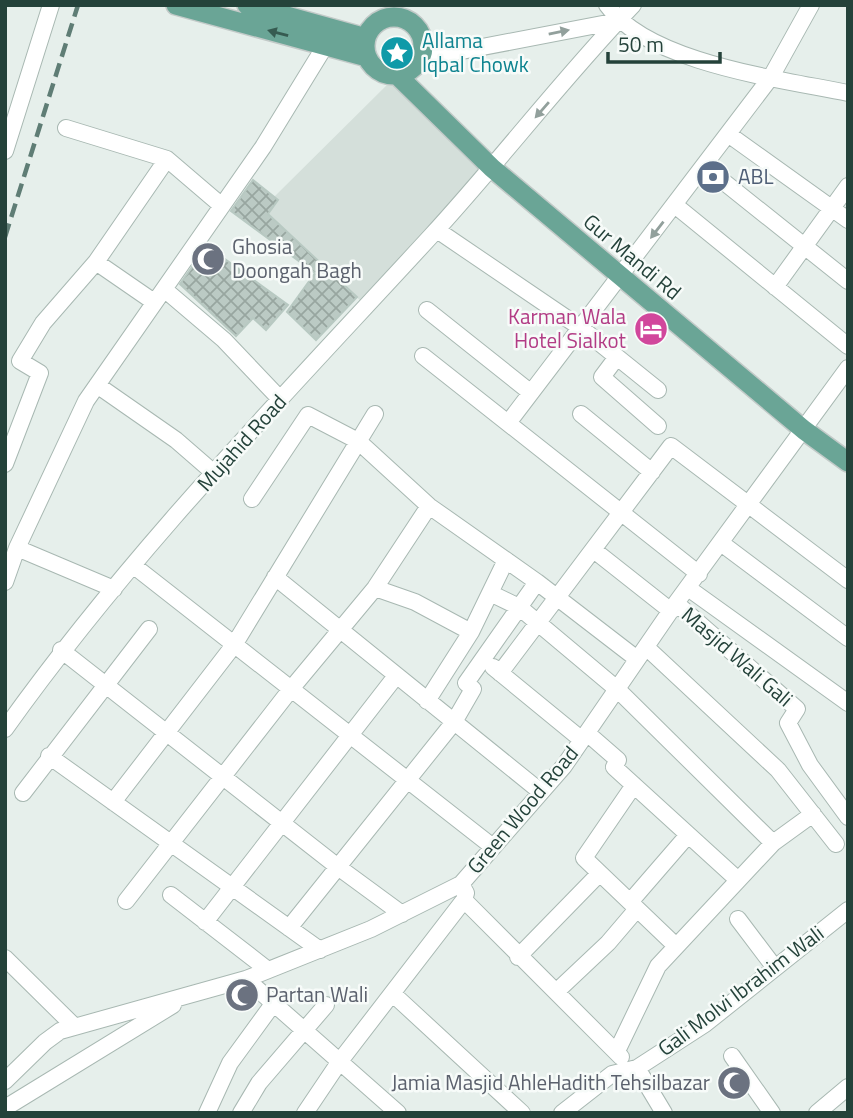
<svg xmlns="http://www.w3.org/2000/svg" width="853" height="1118" viewBox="0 0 853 1118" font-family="'Titillium Web',sans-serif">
<defs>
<pattern id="building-cross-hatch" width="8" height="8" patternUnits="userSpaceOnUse" patternTransform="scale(1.75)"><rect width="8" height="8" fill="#bbcac4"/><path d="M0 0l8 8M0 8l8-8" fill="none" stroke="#98a6a0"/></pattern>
</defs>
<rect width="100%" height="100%" fill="#e6efeb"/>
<path fill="#d4dfda" d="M 394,78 L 485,168 L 364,304 L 268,214 L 278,200 L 274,197 Z"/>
<path fill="url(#building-cross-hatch)" stroke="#b8c9c2" stroke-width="2" d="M 253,180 L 278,200 L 268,214 L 357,297 L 316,340 L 287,312 L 315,273 L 231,211 Z
M 207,246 L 288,305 L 266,330 L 253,318 L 236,336 L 180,284 Z"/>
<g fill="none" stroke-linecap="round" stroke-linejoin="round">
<g stroke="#a8b8b2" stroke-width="18">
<path id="minor" d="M 607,5 C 648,63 780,79 848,93
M 420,59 L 618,21
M 66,128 L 167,159 L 222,206
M 728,134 L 848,220
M 5,151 L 51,5
M 704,166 L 848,281
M 676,206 L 848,346
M 437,230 L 581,328 L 658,390
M 96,262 L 154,302
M 775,287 L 848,186
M 164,289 L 224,340 L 281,400
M 427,310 L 530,392
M 423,356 L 699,574
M 617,357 L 602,377 L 658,426
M 97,385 L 176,440 L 214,473
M 581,414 L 652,472
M 508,423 L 771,77 L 811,5
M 5,464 L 40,373 L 20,361 L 43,323 L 96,262 L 167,159
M 252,499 L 308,415 L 358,441 L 429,506 L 537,582 L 637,659
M 721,543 L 848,638
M 595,551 L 671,611
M 134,566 L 493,847
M 275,577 L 541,792
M 5,582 L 17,548
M 375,588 L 415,602 L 471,632
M 688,588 L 848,703
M 114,589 L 17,548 L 86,401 L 263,147 L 325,46
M 490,593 L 519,607 L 618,690 L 773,843
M 676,603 L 797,709 L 788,723 L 810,765 L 848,817
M 646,647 L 778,770 L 836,844
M 61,650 L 338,867 L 402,914
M 493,667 L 582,740
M 500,673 L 671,446 L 848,580
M 427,701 L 471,632 L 506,560
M 5,729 C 131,552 284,396 431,236 C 500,161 562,79 633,5
M 587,733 L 618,760 L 614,767 L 738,880
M 49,756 L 320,950
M 634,785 L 584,858 L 676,946
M 23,793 L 149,629
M 113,802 L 234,645 L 375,414
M 171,895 L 268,970
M 464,900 L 621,1057
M 126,901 L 291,689 L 375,588 L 429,506
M 630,902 L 688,835
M 738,919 L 775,968
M 205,922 L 396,676
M 289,928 L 454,722 L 473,689 L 466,683 L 537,582
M 518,957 L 599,874
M 5,958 L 75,1027
M 246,979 L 398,1113
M 556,992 L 608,943 L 637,909
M 393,994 L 522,1113
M 617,1051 L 658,966 L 773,843 L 813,814
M 732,1056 L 772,1113
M 637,1068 L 664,1113
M 5,1081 L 45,1042 L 60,1031 L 246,979 L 371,929 L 461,884 L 564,766 L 676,603 L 848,368
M 5,1108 L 173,1005
M 207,1113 L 230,1063 L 273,1004
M 241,1113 L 259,1083 L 326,1005
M 305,1113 L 340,1061 L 464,900 L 466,893 L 461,884
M 562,1113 L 612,1074 L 637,1068 L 705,1024 L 848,910
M 817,1113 L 848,1087"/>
</g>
<g stroke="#c2cac8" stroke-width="22">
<path id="major" d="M 176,5 L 367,57
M 247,5 L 366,38
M365 46a29 29 0 1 1 58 0a29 29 0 1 1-58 0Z
M 397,75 L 492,168 L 804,430 L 848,462"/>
</g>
<use href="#minor" stroke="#fff" stroke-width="16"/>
<use href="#major" stroke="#6aa596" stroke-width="19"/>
<path stroke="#5f7d75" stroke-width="4.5" stroke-dasharray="14 7" stroke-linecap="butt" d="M 5,237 L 78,5"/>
</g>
<defs><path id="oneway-solid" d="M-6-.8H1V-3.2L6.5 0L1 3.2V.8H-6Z" transform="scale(1.75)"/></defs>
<g fill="#92a09c">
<use href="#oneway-solid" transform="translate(559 32) rotate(-11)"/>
<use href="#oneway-solid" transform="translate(542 110) rotate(131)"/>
<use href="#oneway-solid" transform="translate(657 230) rotate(128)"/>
</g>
<use fill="#365b51" href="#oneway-solid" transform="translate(278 33) rotate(-165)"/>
<defs>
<g id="sight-disc" transform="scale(1.75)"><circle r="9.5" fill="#0f9aa8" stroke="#f7fbf9"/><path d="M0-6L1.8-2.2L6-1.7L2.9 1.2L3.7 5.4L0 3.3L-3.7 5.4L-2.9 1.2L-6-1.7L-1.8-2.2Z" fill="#fff"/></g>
<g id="bank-disc" transform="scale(1.75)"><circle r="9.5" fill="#5c6f8a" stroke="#f7fbf9"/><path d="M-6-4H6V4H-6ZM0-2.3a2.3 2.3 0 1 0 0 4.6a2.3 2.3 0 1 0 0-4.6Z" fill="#fff"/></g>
<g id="mosque-disc" transform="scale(1.75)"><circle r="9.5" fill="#6b7280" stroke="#f7fbf9"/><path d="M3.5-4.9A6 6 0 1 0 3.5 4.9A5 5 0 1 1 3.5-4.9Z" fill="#fff"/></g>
<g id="hotel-disc" transform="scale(1.75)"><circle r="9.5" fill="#d1479c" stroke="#f7fbf9"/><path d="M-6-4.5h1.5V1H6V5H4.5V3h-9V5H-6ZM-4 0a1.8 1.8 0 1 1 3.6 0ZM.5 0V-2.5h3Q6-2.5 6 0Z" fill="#fff"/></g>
</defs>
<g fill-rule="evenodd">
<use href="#sight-disc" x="397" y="53"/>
<use href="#bank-disc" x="713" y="177"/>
<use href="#mosque-disc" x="208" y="259"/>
<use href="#hotel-disc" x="651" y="329"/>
<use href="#mosque-disc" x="242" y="995"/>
<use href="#mosque-disc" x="734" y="1083"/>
</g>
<g text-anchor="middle" stroke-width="5" stroke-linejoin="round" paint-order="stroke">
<g font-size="21" fill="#0d838f" stroke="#f7fbf9" text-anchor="start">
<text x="422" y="48">Allama<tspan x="422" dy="24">Iqbal Chowk</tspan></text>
</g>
<g font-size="21" fill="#4e5e75" stroke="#f7fbf9" text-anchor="start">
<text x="738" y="184">ABL</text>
</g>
<g font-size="21" fill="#5b616d" stroke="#f7fbf9" text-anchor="start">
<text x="232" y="254">Ghosia<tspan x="232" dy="24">Doongah Bagh</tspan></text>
<text x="266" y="1002">Partan Wali</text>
<text x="710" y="1090" text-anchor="end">Jamia Masjid AhleHadith Tehsilbazar</text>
</g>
<g font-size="21" fill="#24423a" stroke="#f7fbf9">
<text transform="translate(632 257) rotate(40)" y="7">Gur Mandi Rd</text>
<text transform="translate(242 443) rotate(-48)" y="7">Mujahid Road</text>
<text transform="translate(737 657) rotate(41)" y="7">Masjid Wali Gali</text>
<text transform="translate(523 810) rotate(-50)" y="7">Green Wood Road</text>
<text transform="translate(741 991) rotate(-37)" y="7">Gali Molvi Ibrahim Wali</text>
</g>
<g font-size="21" fill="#b23c85" stroke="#f7fbf9" text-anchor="end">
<text x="626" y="324">Karman Wala<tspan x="626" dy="24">Hotel Sialkot</tspan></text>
</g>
</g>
<rect width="853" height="1118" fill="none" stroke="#24423a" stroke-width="14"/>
<path d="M608 52v10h112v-10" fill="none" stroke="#24423a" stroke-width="3.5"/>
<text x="618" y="52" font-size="21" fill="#24423a" stroke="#f7fbf9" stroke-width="5" paint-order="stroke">50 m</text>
</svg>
